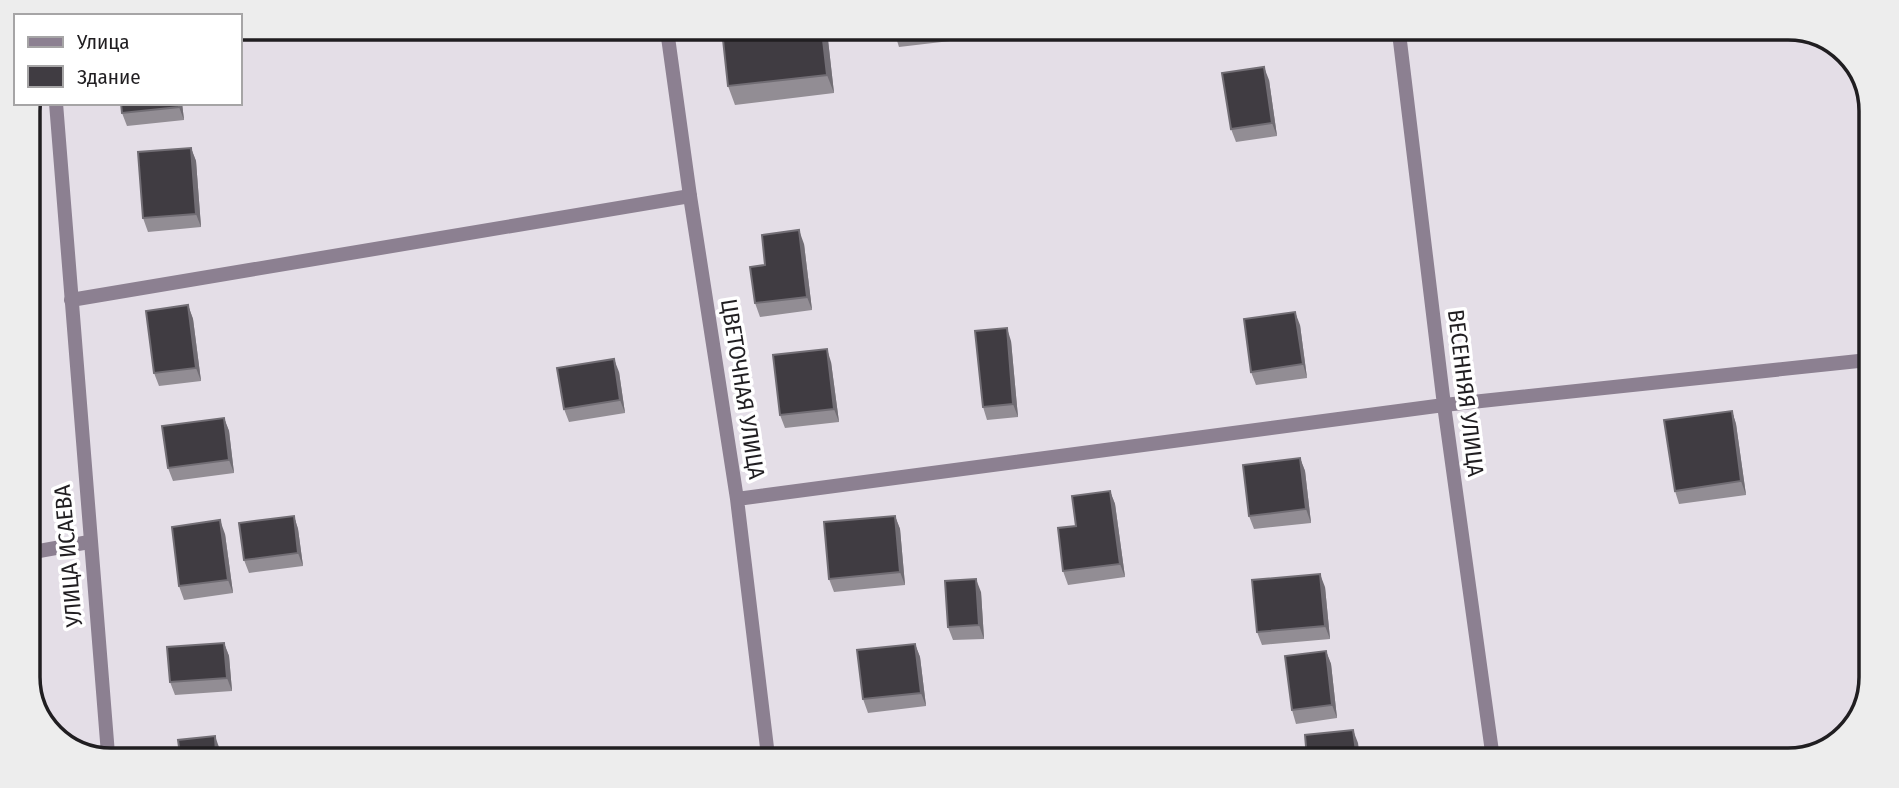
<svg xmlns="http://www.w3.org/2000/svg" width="1899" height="788" viewBox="0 0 1899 788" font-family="'Fira Sans Condensed',sans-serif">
<rect width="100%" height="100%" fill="#e4dee7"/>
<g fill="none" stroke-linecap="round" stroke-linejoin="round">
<path stroke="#8c8091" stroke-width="14" d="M 71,300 L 690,196
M 1444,405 L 1868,360
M 28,553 L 89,542"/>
<path stroke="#8c8091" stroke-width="14" d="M 667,30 L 690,196 L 737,499 L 768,756
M 1399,33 L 1444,405 L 1493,759
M 56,103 L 108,754
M 737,499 L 1444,405"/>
</g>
<path fill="#928d94" d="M 827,31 L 834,93 L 735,105 L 728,86 Z
M 894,31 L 949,31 L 950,41 L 899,47 Z
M 1269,80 L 1277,136 L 1236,142 L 1231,129 Z
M 182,103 L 184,120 L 127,126 L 122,113 Z
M 191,148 L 196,161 L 201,227 L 148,232 L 143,218 Z
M 804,244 L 812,310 L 760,317 L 755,303 L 765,265 Z
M 188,305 L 193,319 L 201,381 L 159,386 L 154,373 Z
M 1300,325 L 1307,378 L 1256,385 L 1251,372 Z
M 1011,341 L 1018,417 L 987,420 L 983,407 Z
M 831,362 L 839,422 L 785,428 L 780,415 Z
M 619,372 L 625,413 L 569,422 L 564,409 Z
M 1732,411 L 1736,424 L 1746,495 L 1679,504 L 1675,491 Z
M 224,418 L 229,431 L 234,473 L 173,481 L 168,468 Z
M 1300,458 L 1305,471 L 1311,523 L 1254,529 L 1249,516 Z
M 1110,491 L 1115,504 L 1125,577 L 1068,585 L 1063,571 L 1076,526 Z
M 294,516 L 298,529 L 303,566 L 249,573 L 244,560 Z
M 895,516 L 900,529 L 905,585 L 834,592 L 829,579 Z
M 225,534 L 233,593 L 184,600 L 179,586 Z
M 1325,587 L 1330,639 L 1262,645 L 1257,632 Z
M 981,592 L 984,639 L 953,640 L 948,627 Z
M 224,643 L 229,656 L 232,691 L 175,695 L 170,682 Z
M 915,644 L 920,657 L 926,706 L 868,713 L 863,699 Z
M 1326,651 L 1331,664 L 1337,718 L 1296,724 L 1292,710 Z"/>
<path fill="#716d74" d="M 822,31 L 827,31 L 834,93 L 827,75 Z
M 1264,67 L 1269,80 L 1277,136 L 1272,123 Z
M 179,103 L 182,103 L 184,120 L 179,107 Z
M 191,148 L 196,161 L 201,227 L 196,214 Z
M 799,230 L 804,244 L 812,310 L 807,297 Z
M 188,305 L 193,319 L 201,381 L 196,368 Z
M 1295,312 L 1300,325 L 1307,378 L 1303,364 Z
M 1007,328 L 1011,341 L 1018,417 L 1013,404 Z
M 827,349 L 831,362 L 839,422 L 834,409 Z
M 614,359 L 619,372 L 625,413 L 620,400 Z
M 1732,411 L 1736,424 L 1746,495 L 1741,481 Z
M 224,418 L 229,431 L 234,473 L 229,460 Z
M 1300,458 L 1305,471 L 1311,523 L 1306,509 Z
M 1110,491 L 1115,504 L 1125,577 L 1120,564 Z
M 294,516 L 298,529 L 303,566 L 298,553 Z
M 895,516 L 900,529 L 905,585 L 900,572 Z
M 220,520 L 225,534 L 233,593 L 228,580 Z
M 1320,574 L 1325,587 L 1330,639 L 1325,626 Z
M 976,579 L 981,592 L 984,639 L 979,625 Z
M 224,643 L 229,656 L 232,691 L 227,678 Z
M 915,644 L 920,657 L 926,706 L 921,693 Z
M 1326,651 L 1331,664 L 1337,718 L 1332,705 Z
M 1353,730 L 1358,743 L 1360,758 L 1357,758 Z
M 215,736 L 220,750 L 220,754 L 216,754 Z"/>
<path fill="#403c42" stroke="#716d74" stroke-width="2" d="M 722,30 L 822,31 L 827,75 L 728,86 Z
M 894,31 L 918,31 L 894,34 Z
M 1264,67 L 1272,123 L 1231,129 L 1222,73 Z
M 121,103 L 179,103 L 179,107 L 122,113 Z
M 191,148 L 196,214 L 143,218 L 138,152 Z
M 799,230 L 807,297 L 755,303 L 750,267 L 765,265 L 762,235 Z
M 188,305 L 196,368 L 154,373 L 146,311 Z
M 1295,312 L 1303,364 L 1251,372 L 1244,319 Z
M 1007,328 L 1013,404 L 983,407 L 975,331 Z
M 827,349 L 834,409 L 780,415 L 773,355 Z
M 614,359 L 620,400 L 564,409 L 557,368 Z
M 1732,411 L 1741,481 L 1675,491 L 1664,420 Z
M 224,418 L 229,460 L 168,468 L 162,426 Z
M 1300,458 L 1306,509 L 1249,516 L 1243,465 Z
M 1110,491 L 1120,564 L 1063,571 L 1058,528 L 1076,526 L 1072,496 Z
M 294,516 L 298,553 L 244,560 L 239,523 Z
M 895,516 L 900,572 L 829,579 L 824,522 Z
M 220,520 L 228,580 L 179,586 L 172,527 Z
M 1320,574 L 1325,626 L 1257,632 L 1252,580 Z
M 976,579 L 979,625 L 948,627 L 945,581 Z
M 224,643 L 227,678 L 170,682 L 167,647 Z
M 915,644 L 921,693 L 863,699 L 857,650 Z
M 1326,651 L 1332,705 L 1292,710 L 1285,656 Z
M 1353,730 L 1357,758 L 1307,758 L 1305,735 Z
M 215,736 L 216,754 L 180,754 L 178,740 Z"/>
<g text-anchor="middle" stroke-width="7" stroke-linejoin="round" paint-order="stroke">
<g font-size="23" fill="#201e21" stroke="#fff">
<text transform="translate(743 389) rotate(81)" y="8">ЦВЕТОЧНАЯ УЛИЦА</text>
<text transform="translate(1466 393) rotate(83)" y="8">ВЕСЕННЯЯ УЛИЦА</text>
<text transform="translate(68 556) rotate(-95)" y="8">УЛИЦА ИСАЕВА</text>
</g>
</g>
<path d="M0 0H1899V788H0ZM111 40H1788A71 71 0 0 1 1859 111V677A71 71 0 0 1 1788 748H111A71 71 0 0 1 40 677V111A71 71 0 0 1 111 40Z" fill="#ededed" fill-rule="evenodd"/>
<path fill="none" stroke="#201e21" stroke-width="3.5" d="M111 40H1788A71 71 0 0 1 1859 111V677A71 71 0 0 1 1788 748H111A71 71 0 0 1 40 677V111A71 71 0 0 1 111 40Z"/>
<rect x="14" y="14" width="228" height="91" fill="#ffffff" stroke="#a6a5a6" stroke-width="2"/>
<rect x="28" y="37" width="35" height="10" fill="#8c8091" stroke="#a6a5a6" stroke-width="2"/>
<text x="77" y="49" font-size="21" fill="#201e21">Улица</text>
<rect x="28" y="66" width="35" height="21" fill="#403c42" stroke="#a6a5a6" stroke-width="2"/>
<text x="77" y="84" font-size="21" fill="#201e21">Здание</text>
</svg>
